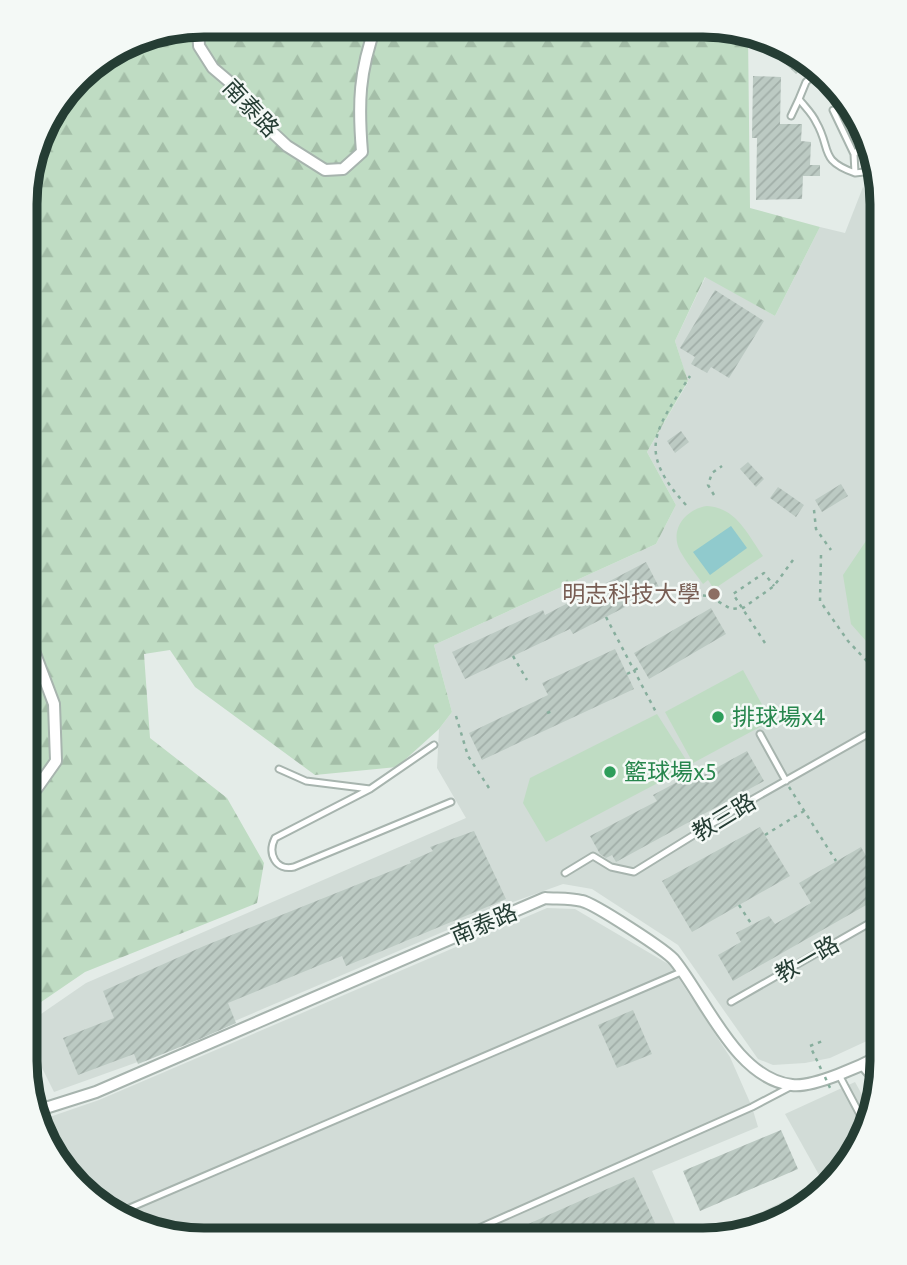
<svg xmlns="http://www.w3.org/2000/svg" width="907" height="1265" viewBox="0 0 907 1265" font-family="'PT Sans','Noto Sans TC',sans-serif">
<defs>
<pattern id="forest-firs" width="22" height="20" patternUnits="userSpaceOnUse" patternTransform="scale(1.75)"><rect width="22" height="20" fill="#bfdcc3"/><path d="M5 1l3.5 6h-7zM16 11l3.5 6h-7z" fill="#a4bea8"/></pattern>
<pattern id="building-hatch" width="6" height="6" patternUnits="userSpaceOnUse" patternTransform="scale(1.75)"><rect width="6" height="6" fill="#bccac3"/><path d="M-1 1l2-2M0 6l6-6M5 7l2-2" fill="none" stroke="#a1aea8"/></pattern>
</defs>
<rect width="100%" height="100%" fill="#e4ece8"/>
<path fill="#d2dcd7" d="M 863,187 L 882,206 L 882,1034 L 830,1058 L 805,1063 L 773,1065 L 758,1059 L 678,945 L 592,889 L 563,884 L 513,902 L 146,1059 L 54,1092 L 25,1034 L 25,1025 L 86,983 L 466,818 L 437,768 L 439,729 L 452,712 L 434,645 L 656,544 L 676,505 L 647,452 L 688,382 L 675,341 L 706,276 L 775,316 L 820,227 L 845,233 Z
M 547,908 L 575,909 L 670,965 L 730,1057 L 752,1107 L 758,1127 L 652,1171 L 677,1228 L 661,1240 L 181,1239 L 95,1204 L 43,1140 L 38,1121 L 99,1100 Z
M 855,1082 L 870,1109 L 852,1161 L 782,1222 L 704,1240 L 823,1182 L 785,1114 Z"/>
<path fill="url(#forest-firs)" d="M 203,25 L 727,26 L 748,34 L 750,208 L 820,227 L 775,316 L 705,277 L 675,341 L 688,381 L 647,452 L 676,505 L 656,544 L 434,645 L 452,712 L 439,729 L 397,767 L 315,775 L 195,687 L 170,650 L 144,654 L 150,738 L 227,798 L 264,863 L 257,903 L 85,972 L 25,1013 L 26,180 L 48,114 L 86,69 L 146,34 Z
M 25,1051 L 42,1089 L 32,1092 L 25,1062 Z"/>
<path fill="#bfdcc3" d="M 707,506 C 737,508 747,534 763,556 L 714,589 L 708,580 L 703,584 C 695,573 686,562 680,551 C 669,529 686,509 707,506 Z
M 882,526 L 882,659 L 851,624 L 843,575 L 870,535 Z
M 743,670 L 771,721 L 693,763 L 665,712 Z
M 657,714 L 690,766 L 546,842 L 523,803 L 530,778 Z"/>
<path fill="#90cacd" d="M 731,526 L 747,548 L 710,575 L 693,552 Z"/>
<path fill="url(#building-hatch)" d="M 761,40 L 812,61 L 816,66 L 804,77 L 799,71 L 796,74 Z
M 753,76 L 781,77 L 780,124 L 802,124 L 801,141 L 811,142 L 810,165 L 820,165 L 820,176 L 803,176 L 802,199 L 756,200 L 757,138 L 752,138 Z
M 715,290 L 764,321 L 729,378 L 711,367 L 707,373 L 691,364 L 695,357 L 680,348 Z
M 681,431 L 689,442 L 675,453 L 667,441 Z
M 748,462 L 764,479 L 756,487 L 740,469 Z
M 841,484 L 848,496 L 822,512 L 815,500 Z
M 778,487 L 804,505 L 796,517 L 770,498 Z
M 646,562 L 660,589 L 573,634 L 570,629 L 465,679 L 452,652 L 543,610 L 545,615 Z
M 711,608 L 726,634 L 649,679 L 634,653 Z
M 615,649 L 634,689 L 482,760 L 469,733 L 548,695 L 542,683 Z
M 747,751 L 764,781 L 616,862 L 612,855 L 606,858 L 600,854 L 590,836 L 657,801 L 653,795 L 681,780 L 685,785 Z
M 760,827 L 790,876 L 692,932 L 662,881 Z
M 474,831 L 506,899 L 346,966 L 342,956 L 228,1003 L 236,1023 L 200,1039 L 138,1064 L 134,1054 L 78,1075 L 63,1038 L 114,1018 L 103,991 L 204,946 L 411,863 L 410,861 L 433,851 L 430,847 Z
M 861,847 L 873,868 L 882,863 L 882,896 L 733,981 L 718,955 L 741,942 L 736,933 L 769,916 L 775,924 L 811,903 L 799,883 Z
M 633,1010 L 652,1054 L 617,1068 L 598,1025 Z
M 781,1130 L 798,1169 L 700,1211 L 683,1171 Z
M 634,1177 L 655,1223 L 643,1228 L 649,1240 L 492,1240 Z"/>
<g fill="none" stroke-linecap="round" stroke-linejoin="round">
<g stroke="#a7b4ae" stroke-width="9">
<path id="service" d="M 819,70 L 806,82 L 799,99 C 804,106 812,113 816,122 C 832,149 818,160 855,173
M 833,110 L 854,154
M 791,116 L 799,99
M 868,142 L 854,154 L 855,173 L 864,172 L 873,164
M 760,734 L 786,781
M 434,745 L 370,789 L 275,838 C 267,854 276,871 294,867 L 451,802
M 279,769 L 306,781 L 370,789
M 565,873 L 593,856 L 611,867 L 634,872 L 739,807 L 882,726
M 731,1002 L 882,916
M 861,1066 L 878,1086
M 838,1073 L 865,1124
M 118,1213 L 681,972
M 452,1240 L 752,1107 L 790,1087"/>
</g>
<g stroke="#a7b4ae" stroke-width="14">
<path id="minor" d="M 198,25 L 199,46 L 213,68 L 239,90 L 257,118 L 287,146 L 325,170 L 343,169 L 362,152 C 358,103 359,72 376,25
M 25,795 L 37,788 L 56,761 L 54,704 L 25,627
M 36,1111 L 96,1092 L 545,898 C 556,899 570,898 582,901 C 593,903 668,951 675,961 C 706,1000 737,1079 792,1085 C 813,1088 863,1065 882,1055"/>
</g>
<path stroke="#87ae9d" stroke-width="2.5" stroke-dasharray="3.5 5" stroke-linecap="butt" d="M 714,495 L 708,485 L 712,473 L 722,466
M 686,505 C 636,450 655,431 690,376
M 814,510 L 816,529 L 831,550
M 821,555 L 820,601 L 848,641 L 878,673
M 686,594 L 709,596 L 731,609 L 743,608 L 774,586 L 793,560
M 606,617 L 657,714
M 765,643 L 733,594 L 764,573 L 774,586
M 513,656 L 527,680
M 547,713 L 555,710
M 456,716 L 468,756 L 489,788
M 789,787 L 836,861
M 765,835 L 804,811
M 739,905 L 752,925
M 875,928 L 882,940
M 821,1069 L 810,1046 L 825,1040"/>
<use href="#service" stroke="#fff" stroke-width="5"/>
<use href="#minor" stroke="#fff" stroke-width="10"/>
<path stroke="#87ae9d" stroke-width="2.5" stroke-dasharray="3.5 5" stroke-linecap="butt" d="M 627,674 L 642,666
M 825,1077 L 831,1090"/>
</g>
<circle fill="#8d6e63" stroke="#f4f9f6" stroke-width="2.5" cx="714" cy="594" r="7"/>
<g fill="#2e9e5b" stroke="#f4f9f6" stroke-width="2.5">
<circle cx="718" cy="717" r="7"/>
<circle cx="610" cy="772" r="7"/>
</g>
<g text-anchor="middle" stroke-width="5" stroke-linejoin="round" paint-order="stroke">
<g font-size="23" fill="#253d34" stroke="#f4f9f6">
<text transform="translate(251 108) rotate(47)" y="8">南泰路</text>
<text transform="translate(724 817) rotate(-31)" y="8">教三路</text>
<text transform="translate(484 924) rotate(-23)" y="8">南泰路</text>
<text transform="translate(807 959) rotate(-30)" y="8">教一路</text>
</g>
<g font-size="23" fill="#785e54" stroke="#f4f9f6" text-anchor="end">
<text x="700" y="602">明志科技大學</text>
</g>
<g font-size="23" fill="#27864d" stroke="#f4f9f6" text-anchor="start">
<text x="732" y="725">排球場x4</text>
<text x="624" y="780">籃球場x5</text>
</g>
</g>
<path d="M0 0H907V1265H0ZM204 37H703A167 167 0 0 1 870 204V1061A167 167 0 0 1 703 1228H204A167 167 0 0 1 37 1061V204A167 167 0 0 1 204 37Z" fill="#f4f9f6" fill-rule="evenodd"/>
<path fill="none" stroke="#253d34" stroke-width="9" d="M204 37H703A167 167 0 0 1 870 204V1061A167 167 0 0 1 703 1228H204A167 167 0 0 1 37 1061V204A167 167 0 0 1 204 37Z"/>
</svg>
